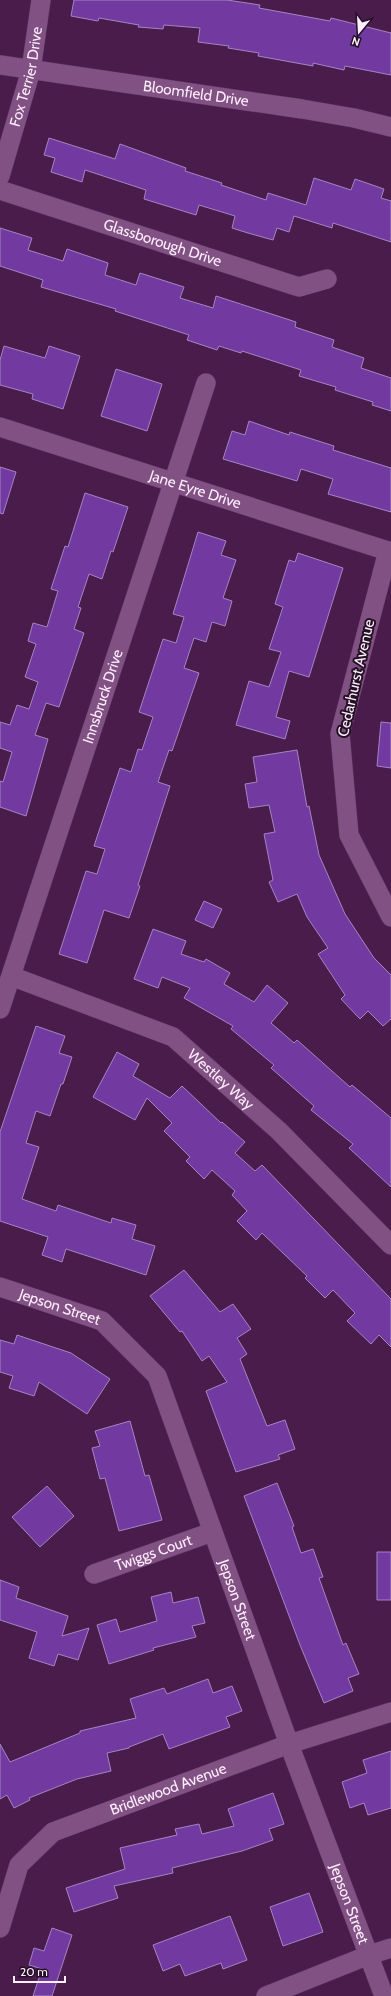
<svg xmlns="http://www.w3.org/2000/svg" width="391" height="1996" viewBox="0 0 391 1996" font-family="Cabin,sans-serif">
<rect width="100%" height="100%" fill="#491c4b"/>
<path fill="#723aa1" stroke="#a385c3" d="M 74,0 L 227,0 L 260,5 L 259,8 L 330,21 L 331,18 L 391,33 L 391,75 L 345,66 L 344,70 L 313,63 L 313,66 L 258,56 L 259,53 L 228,48 L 229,46 L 198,42 L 200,28 L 164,25 L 163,29 L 138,27 L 139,25 L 99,18 L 98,21 L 71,16 Z
M 49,138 L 115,159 L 120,144 L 186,168 L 185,171 L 222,183 L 221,185 L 266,200 L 268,193 L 306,205 L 314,178 L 351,190 L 355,179 L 384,189 L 381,198 L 391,201 L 391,242 L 333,223 L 332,228 L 294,216 L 289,232 L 277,228 L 273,240 L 248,233 L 232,228 L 235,216 L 199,205 L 196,215 L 144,199 L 146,190 L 85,170 L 82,182 L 51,172 L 55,158 L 44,155 Z
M 0,228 L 32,238 L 28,250 L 63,261 L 67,249 L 108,263 L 105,275 L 136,285 L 140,273 L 184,287 L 180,298 L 213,308 L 216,296 L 296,322 L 295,327 L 334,340 L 332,347 L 364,358 L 361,368 L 391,378 L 391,411 L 372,405 L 373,402 L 335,390 L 336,387 L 299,376 L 301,370 L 242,351 L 241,353 L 219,346 L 217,350 L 187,340 L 189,335 L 115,311 L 116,309 L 41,287 L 43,280 L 0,266 Z
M 4,346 L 45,358 L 49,346 L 80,356 L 63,409 L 32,399 L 33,394 L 0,385 L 0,360 Z
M 116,369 L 162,384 L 147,431 L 101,416 Z
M 249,421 L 289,435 L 290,432 L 334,446 L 333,450 L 391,468 L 391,512 L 328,494 L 333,479 L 301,469 L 297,481 L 223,459 L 232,431 L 245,435 Z
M 0,467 L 16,472 L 3,514 L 0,513 Z
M 85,493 L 128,507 L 113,552 L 111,551 L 102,579 L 89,574 L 78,607 L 81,608 L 74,629 L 84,633 L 59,707 L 46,703 L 35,735 L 48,739 L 26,816 L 0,807 L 0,781 L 3,782 L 12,752 L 0,748 L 0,722 L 10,725 L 17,705 L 29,709 L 38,682 L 25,677 L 36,644 L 28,641 L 33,623 L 47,627 L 58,591 L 51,589 L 65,546 L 68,547 Z
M 198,532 L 226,541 L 221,555 L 236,560 L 223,598 L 232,601 L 225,626 L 212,622 L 206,642 L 194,638 L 184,668 L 199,673 L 172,751 L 169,750 L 158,782 L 170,786 L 138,885 L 140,886 L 129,918 L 104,910 L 87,963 L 59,954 L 86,871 L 97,874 L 105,849 L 94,846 L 120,768 L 131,772 L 138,749 L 142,750 L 153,717 L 139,712 L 163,639 L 176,643 L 184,617 L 173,614 Z
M 298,553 L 343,568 L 309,677 L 289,671 L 276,717 L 290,721 L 285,739 L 236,725 L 249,681 L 269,687 L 281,652 L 269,649 L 283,607 L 275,604 L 289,560 L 295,562 Z
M 381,722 L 391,723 L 391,768 L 377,766 Z
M 297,750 L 307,807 L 309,806 L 319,855 L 345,914 L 374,958 L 391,975 L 391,1019 L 383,1026 L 368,1011 L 360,1019 L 341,999 L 345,995 L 318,954 L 328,948 L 307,917 L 297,894 L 278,902 L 269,882 L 273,880 L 264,834 L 275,832 L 269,805 L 249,808 L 245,784 L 257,782 L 253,757 Z
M 204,901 L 222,909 L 213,928 L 195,920 Z
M 153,929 L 186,941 L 181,954 L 204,962 L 206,959 L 230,973 L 224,984 L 254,1002 L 267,985 L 288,1003 L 271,1023 L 294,1043 L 297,1040 L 350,1087 L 352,1085 L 391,1118 L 391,1187 L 349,1148 L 353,1144 L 311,1110 L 314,1106 L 271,1068 L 274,1065 L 231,1029 L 233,1026 L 184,998 L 190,988 L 162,977 L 158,988 L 134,979 Z
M 36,1026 L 65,1036 L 59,1053 L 72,1057 L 63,1084 L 61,1084 L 50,1116 L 36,1111 L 26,1143 L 39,1147 L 22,1199 L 56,1211 L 58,1205 L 111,1223 L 112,1218 L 136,1225 L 132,1239 L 155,1246 L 146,1275 L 66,1249 L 62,1262 L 42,1255 L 48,1237 L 0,1221 L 0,1132 Z
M 117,1052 L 139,1064 L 133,1076 L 170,1098 L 182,1086 L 221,1123 L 222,1122 L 245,1142 L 235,1153 L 255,1171 L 262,1165 L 391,1299 L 391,1347 L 379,1335 L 371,1344 L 347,1321 L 355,1313 L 333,1290 L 325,1298 L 305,1278 L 307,1276 L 262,1233 L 256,1240 L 237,1221 L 247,1211 L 232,1195 L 235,1191 L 212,1170 L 204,1179 L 186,1161 L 190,1157 L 164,1131 L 172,1123 L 147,1098 L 135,1120 L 93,1097 Z
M 184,1270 L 220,1312 L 233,1304 L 251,1329 L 237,1338 L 247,1354 L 240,1359 L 267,1426 L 285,1420 L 295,1449 L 278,1455 L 280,1459 L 236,1472 L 206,1391 L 227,1382 L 209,1356 L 202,1361 L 182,1331 L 180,1332 L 150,1296 Z
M 17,1335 L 71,1353 L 110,1379 L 87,1414 L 39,1382 L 34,1396 L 9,1388 L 13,1376 L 0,1372 L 0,1340 L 14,1344 Z
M 130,1421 L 145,1476 L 149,1475 L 162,1520 L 119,1531 L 105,1478 L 100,1479 L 92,1448 L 100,1446 L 95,1431 Z
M 277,1483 L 294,1526 L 292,1527 L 301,1553 L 313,1549 L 323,1577 L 319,1578 L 343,1645 L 346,1643 L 359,1674 L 348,1678 L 353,1691 L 324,1703 L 300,1645 L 244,1496 Z
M 47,1486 L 74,1516 L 40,1547 L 12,1517 Z
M 377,1552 L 391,1552 L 391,1600 L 377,1600 Z
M 0,1580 L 19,1587 L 16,1598 L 68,1616 L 62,1636 L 89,1628 L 78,1660 L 58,1654 L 54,1666 L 29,1658 L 37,1632 L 0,1620 Z
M 171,1592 L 173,1603 L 198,1597 L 205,1623 L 192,1626 L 196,1637 L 153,1648 L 154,1650 L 109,1664 L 97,1625 L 116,1619 L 120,1632 L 157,1621 L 151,1597 Z
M 208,1679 L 213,1693 L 232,1686 L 242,1711 L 226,1717 L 230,1727 L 169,1749 L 163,1734 L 129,1747 L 129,1748 L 107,1753 L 111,1771 L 77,1779 L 29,1798 L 30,1800 L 14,1808 L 7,1795 L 0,1799 L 0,1744 L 10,1762 L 80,1733 L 80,1731 L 136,1718 L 130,1699 L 164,1688 L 167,1694 Z
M 391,1751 L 391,1808 L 368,1815 L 364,1803 L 350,1808 L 342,1782 L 367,1773 L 363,1760 Z
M 273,1793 L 284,1824 L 269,1829 L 273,1840 L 242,1851 L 172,1868 L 173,1873 L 114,1886 L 118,1898 L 74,1912 L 66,1888 L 125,1869 L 120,1848 L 177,1835 L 175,1829 L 199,1824 L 202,1834 L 234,1826 L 228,1809 Z
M 309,1893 L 323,1932 L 283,1946 L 270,1907 Z
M 230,1916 L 247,1960 L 223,1969 L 221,1963 L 185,1976 L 180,1964 L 163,1971 L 153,1945 Z
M 52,1928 L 72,1935 L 52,1996 L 33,1996 L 42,1969 L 29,1965 L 34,1948 L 44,1951 Z"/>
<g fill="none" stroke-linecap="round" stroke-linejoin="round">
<g stroke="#603a62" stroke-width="20">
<g id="minor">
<path id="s1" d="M 0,65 L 302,109 L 354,118 L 391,127"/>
<path id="s2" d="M 0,176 L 31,70 L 41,0"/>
<path id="s3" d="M 0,190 L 299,287 L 327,279"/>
<path id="s4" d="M 0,427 L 391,552"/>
<path d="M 388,551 L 340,734 L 349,835 L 391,917"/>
<path id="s5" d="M 11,976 L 173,1037 L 279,1131 L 391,1245"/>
<path id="s6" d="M 0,1009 L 206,383"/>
<path id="s7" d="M 0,1287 L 102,1321 L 157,1376 L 289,1744 L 384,1996"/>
<path id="s8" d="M 94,1574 L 212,1532"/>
<path id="s9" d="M 0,1928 L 19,1865 L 53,1832 L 289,1744 L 391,1712"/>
<path d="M 266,1996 L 369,1955 L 391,1948"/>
</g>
</g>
<use href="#minor" stroke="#825183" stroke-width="19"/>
</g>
<g text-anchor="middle" stroke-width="4" stroke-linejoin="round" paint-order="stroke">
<g font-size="15" fill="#fef" stroke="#251125">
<text dy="5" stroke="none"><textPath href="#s2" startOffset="103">Fox Terrier Drive</textPath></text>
<text dy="5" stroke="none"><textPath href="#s1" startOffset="198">Bloomfield Drive</textPath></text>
<text dy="5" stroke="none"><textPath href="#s3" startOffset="171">Glassborough Drive</textPath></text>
<text dy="5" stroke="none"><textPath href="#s4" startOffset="205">Jane Eyre Drive</textPath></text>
<text transform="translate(356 678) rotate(-77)" y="5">Cedarhurst Avenue</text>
<text dy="5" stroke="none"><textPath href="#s6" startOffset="329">Innsbruck Drive</textPath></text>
<text dy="5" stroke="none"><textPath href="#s5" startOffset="237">Westley Way</textPath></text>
<text dy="5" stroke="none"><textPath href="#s7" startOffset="63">Jepson Street</textPath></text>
<text dy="5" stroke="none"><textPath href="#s8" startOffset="63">Twiggs Court</textPath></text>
<text dy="5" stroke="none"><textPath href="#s7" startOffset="423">Jepson Street</textPath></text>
<text dy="5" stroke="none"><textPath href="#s9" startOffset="236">Bridlewood Avenue</textPath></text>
<text dy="5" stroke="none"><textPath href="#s7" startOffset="747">Jepson Street</textPath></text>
</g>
</g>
<g transform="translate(359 32) rotate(198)" stroke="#251125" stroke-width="3" paint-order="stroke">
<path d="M0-3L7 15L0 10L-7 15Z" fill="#ffeeff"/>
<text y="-6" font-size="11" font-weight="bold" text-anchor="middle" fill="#ffeeff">N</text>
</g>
<path d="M14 1976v6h51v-6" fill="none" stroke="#ffeeff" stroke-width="2"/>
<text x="20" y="1976" font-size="12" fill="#ffeeff" stroke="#251125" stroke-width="3" paint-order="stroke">20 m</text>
</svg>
